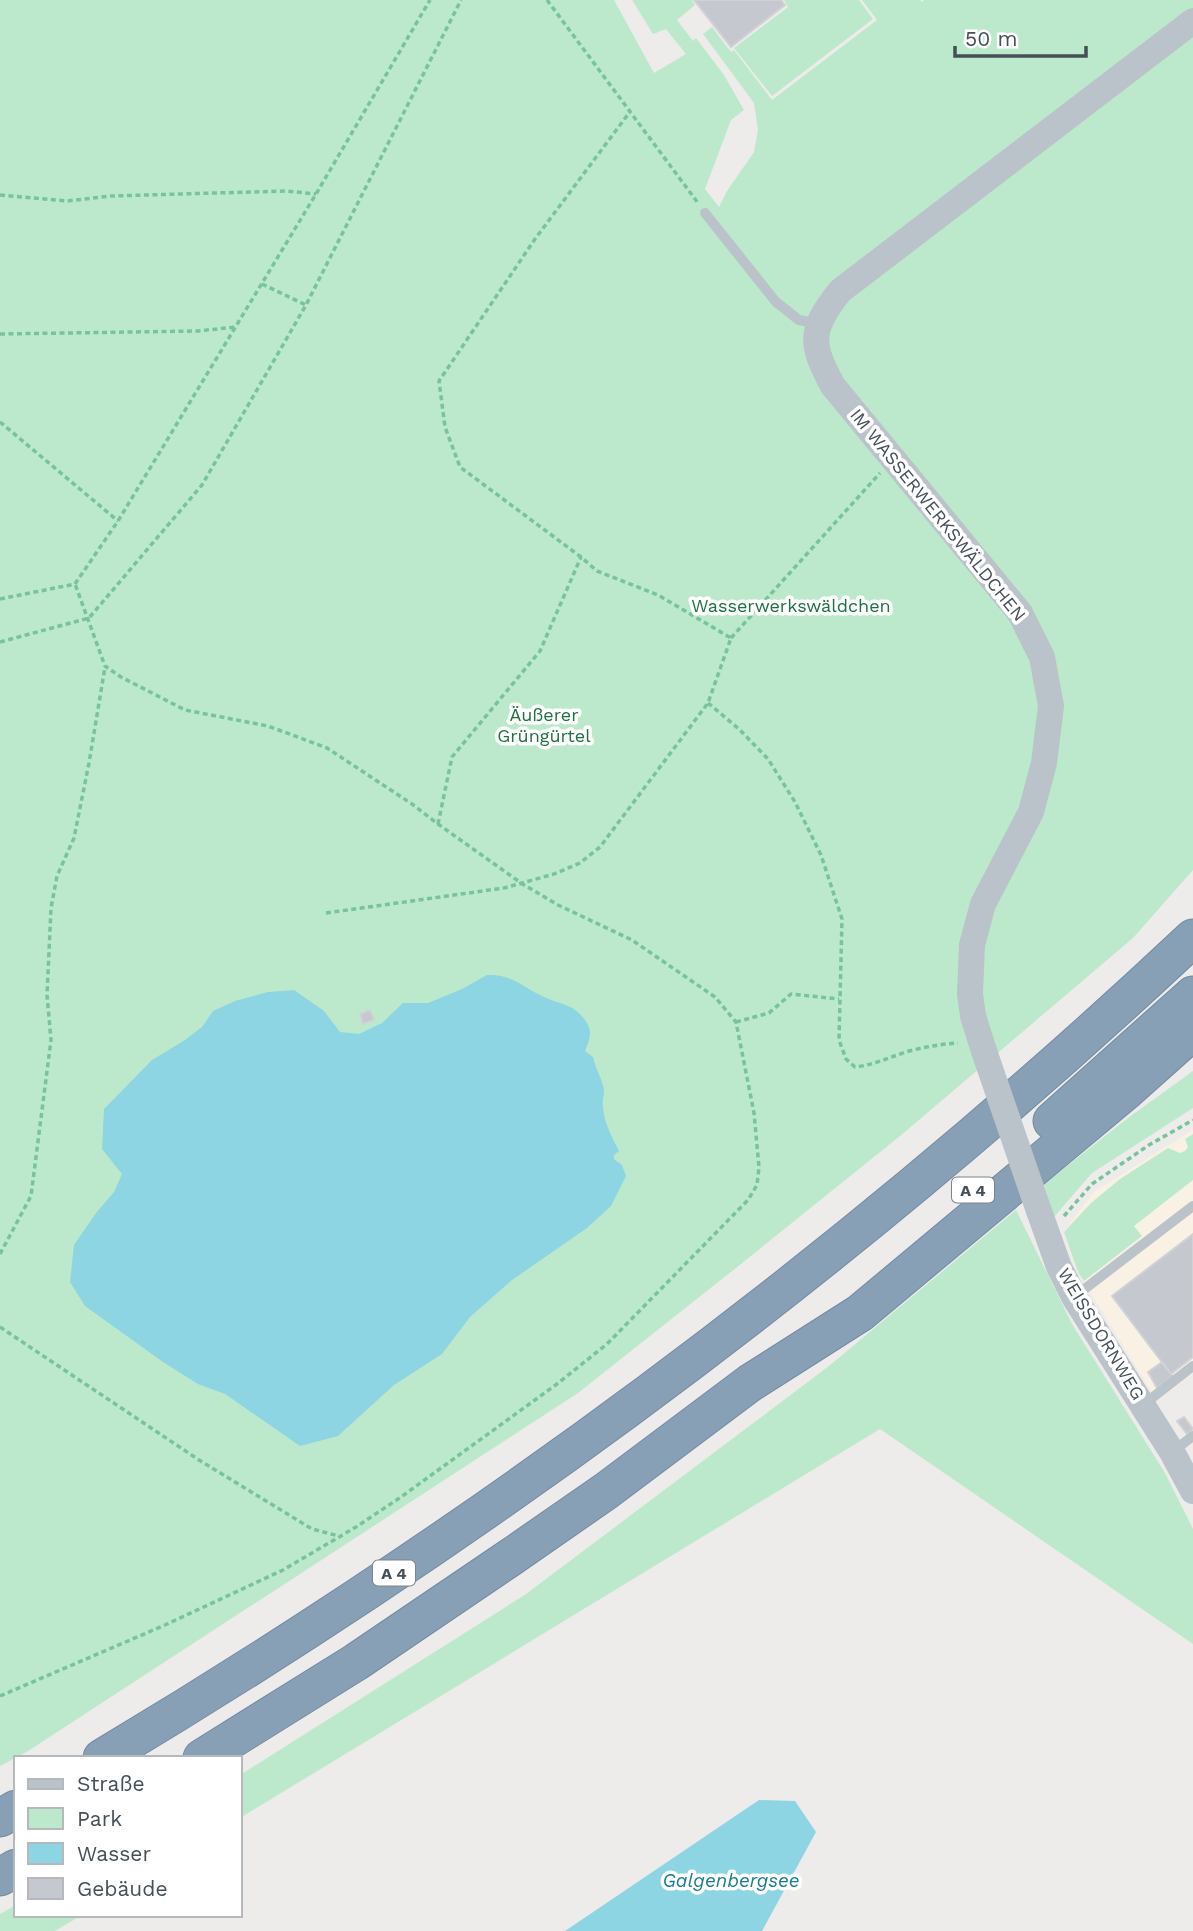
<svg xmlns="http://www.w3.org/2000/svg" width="1193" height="1931" viewBox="0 0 1193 1931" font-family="'Work Sans',sans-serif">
<rect width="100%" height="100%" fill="#eeebeb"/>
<path fill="#f9f2e4" d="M 1193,1130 L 1193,1373 L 1157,1401 L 1078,1272 L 1064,1232 L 1094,1192 Z"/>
<path fill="#bce9cb" d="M 0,0 L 614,0 L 654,73 L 686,54 L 666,29 L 653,34 L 632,0 L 692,0 L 695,5 L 677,20 L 693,41 L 696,38 L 724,75 L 744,110 L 731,120 L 705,189 L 719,207 L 727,191 L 754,152 L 758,130 L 754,103 L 703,34 L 712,27 L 731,52 L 734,50 L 772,100 L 877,20 L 862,0 L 920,0 L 922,2 L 924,0 L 1193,0 L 1193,870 L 1133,938 L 900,1136 L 741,1264 L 578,1393 L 28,1751 L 0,1766 Z
M 784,0 L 859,0 L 873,19 L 772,96 L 734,48 L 788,7 Z
M 1193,1071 L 1193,1108 L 1092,1173 L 1054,1217 L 1044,1184 L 1128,1118 Z
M 1193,1134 L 1193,1180 L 1134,1226 L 1142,1236 L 1084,1281 L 1078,1272 L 1064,1232 L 1091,1203 L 1120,1179 L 1168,1148 L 1180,1153 L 1185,1151 L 1188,1147 L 1185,1139 Z
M 1016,1210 L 1072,1324 L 1165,1473 L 1193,1529 L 1193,1644 L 880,1429 L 240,1818 L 240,1775 L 526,1594 L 829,1366 Z
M 16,1905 L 16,1915 L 82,1915 L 55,1931 L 0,1931 L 0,1914 Z"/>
<path fill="#8dd5e2" d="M 487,975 C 512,974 521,986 542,996 C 560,1005 573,1003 585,1020 C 593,1031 590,1039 585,1051 L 593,1057 C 595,1068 602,1078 604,1090 C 604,1095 602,1102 603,1107 C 604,1123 612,1137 619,1151 L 614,1155 L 614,1159 L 622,1165 L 626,1176 L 611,1206 L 587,1228 L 512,1280 L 470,1317 L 442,1354 L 394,1385 L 338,1436 L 300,1446 L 225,1394 L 198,1384 L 163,1362 L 85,1306 L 70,1282 L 74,1245 L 96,1213 L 114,1192 L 122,1174 L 102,1149 L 104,1109 L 152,1060 L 185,1040 L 202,1027 L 213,1011 L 235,1001 L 268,992 L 294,990 L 324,1011 L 340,1032 L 359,1034 L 382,1023 L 403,1003 L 428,1003 L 462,989 Z
M 759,1800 L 795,1801 L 816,1832 L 762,1931 L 565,1931 Z"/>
<path fill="#c5c8ce" stroke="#d0d2d6" stroke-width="2" d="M 694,0 L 781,0 L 785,5 L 731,47 Z
M 370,1010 L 374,1020 L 363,1024 L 360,1014 Z
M 1193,1234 L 1193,1357 L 1171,1374 L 1112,1296 Z
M 1162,1362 L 1173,1376 L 1157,1388 L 1148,1372 Z
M 1184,1417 L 1193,1429 L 1187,1434 L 1177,1421 Z"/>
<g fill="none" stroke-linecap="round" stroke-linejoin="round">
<g stroke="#728ba2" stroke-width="39">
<path id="motorway" d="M 1052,1121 L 1193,995
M 102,1758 C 493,1524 861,1250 1193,938
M 202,1758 L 356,1662 L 508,1559 L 606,1491 L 750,1383 L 860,1313 L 1127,1090 L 1193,1031
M 0,1818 L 16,1809
M 0,1877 L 16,1868"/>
</g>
<path stroke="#77c39a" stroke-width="3.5" stroke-dasharray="5 3.5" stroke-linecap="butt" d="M 547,0 L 698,203
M 0,195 L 67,201 L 111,196 L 286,191 L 316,194
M 262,284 L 306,305
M 0,334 L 198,331 L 236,327
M 0,422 L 118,521
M 0,599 L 75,584 L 118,521 L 316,194 L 430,0
M 731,638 L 880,473
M 0,642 L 89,618 L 202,485 L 306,305 L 461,0
M 708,703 L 739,729 L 768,759 L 795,802 L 821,855 L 842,919 L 839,1040 L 846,1059 L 855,1067 C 874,1065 890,1057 909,1051 C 925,1047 941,1044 958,1043
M 438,824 L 452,757 L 540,651 L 581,557
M 326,913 L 504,888 L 554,874 L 580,863 L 600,847 L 708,703 L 731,638 L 658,595 L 597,571 L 581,557 L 460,467 L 445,427 L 439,381 L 535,239 L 629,113
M 736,1022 L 769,1013 L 791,994 L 839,999
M 1064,1216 L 1092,1184 L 1149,1145 L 1193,1120
M 0,1254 L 31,1196 L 51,1040 L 47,995 L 51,908 L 57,876 L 74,838 L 89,763 L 105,667
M 0,1327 L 199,1460 L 312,1529 L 339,1536
M 0,1696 L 165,1625 L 283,1570 L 356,1527 L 401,1497 L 557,1384 L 607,1344 L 748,1200 L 757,1185 L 759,1167 L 754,1113 L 736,1022 L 715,997 L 632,940 L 558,905 L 521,883 L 438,824 L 412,804 L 327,748 L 268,726 L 185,710 L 121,677 L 105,666 L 75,584"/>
<path stroke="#bac3ca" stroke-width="10" d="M 705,213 L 776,302 L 799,320 L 819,324
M 1074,1297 L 1193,1206
M 1143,1405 L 1193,1366
M 1172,1452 L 1193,1436"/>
<path stroke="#bac3ca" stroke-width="26" d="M 984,1051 L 973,1016 L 970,994 L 972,945 L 983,904 L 1031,812 L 1044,763 L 1051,706 L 1042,657 L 1020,613 L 833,386 C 810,344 809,330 840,291 L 1193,21
M 1039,1211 L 1059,1267 L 1074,1297 L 1172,1452 L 1193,1491"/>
<use href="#motorway" stroke="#87a0b6" stroke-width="37"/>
<path stroke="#bac3ca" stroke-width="26" d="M 984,1051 L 1039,1211"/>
</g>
<g text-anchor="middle" stroke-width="7" stroke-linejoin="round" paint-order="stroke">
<g fill="#fff" stroke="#7d8489" stroke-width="2">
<rect x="952" y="1177.5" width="42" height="25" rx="5"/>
<rect x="373" y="1560.5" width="42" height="25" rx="5"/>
</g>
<g font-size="16" font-weight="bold" fill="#454f57">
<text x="973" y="1196">A 4</text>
<text x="394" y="1579">A 4</text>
</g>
<g font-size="18" fill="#454f57" stroke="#fff">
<text transform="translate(938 515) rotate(51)" y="6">IM WASSERWERKSWÄLDCHEN</text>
<text transform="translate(1101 1334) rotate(59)" y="6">WEISSDORNWEG</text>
</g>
<g font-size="18" fill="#1e7043" stroke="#fff">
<text x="791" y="612">Wasserwerkswäldchen</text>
<text x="544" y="721">Äußerer<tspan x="544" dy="21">Grüngürtel</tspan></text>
</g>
<g font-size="19" font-style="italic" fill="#187c90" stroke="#fff">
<text x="731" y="1887">Galgenbergsee</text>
</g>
</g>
<rect x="14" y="1756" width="228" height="161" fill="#ffffff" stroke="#b5b9bc" stroke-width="2"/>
<rect x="28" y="1779" width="35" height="10" fill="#bac3ca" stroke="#b5b9bc" stroke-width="2"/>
<text x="77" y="1791" font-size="21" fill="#454f57">Straße</text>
<rect x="28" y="1808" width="35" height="21" fill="#bce9cb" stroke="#b5b9bc" stroke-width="2"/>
<text x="77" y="1826" font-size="21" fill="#454f57">Park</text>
<rect x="28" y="1843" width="35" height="21" fill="#8dd5e2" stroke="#b5b9bc" stroke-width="2"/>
<text x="77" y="1861" font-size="21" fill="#454f57">Wasser</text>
<rect x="28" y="1878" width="35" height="21" fill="#c5c8ce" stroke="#b5b9bc" stroke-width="2"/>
<text x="77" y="1896" font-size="21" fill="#454f57">Gebäude</text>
<path d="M955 46v10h131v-10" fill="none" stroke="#454f57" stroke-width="3.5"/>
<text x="965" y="46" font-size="21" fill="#454f57" stroke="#ffffff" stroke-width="5" paint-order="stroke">50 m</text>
</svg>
